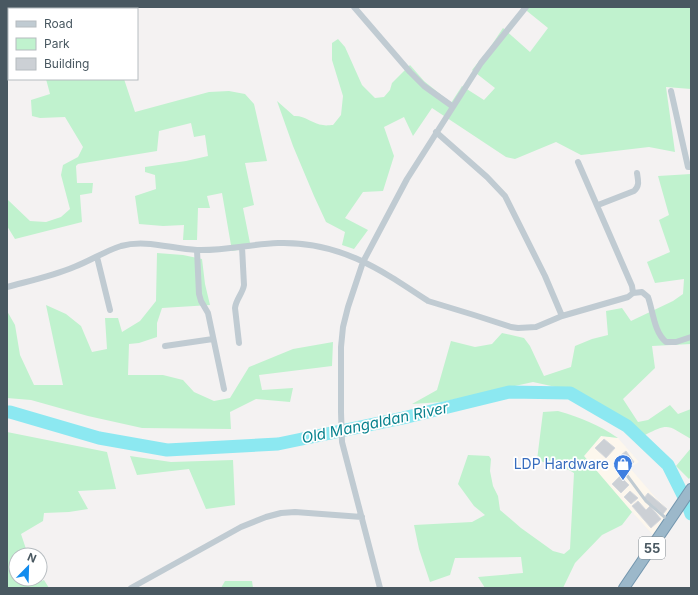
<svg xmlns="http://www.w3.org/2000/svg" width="698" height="595" viewBox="0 0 698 595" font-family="Inter,sans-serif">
<rect width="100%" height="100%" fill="#f4f2f2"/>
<path fill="#fdf7ed" d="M 601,436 L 618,438 L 639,462 L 630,468 L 655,497 L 669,510 L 653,535 L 616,494 L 584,456 Z"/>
<path fill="#c0f2ce" d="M 522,7 L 691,7 L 691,89 L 666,87 L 675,152 L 649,147 L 581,155 L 556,142 L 515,159 L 506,157 L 432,108 L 413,136 L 404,117 L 384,127 L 394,156 L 383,191 L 363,192 L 345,218 L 368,230 L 354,249 L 342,245 L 345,232 L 326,222 L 314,196 L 293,146 L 277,101 L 294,116 C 304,115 313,124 323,125 C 326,126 330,125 333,125 L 341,115 L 343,96 L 332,60 L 332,43 L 338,39 L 345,47 L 362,85 L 375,98 L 384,97 L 390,90 L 392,83 L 410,65 L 424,81 L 451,103 L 462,86 L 484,100 L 495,88 L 472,70 L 489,49 L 503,28 L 530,52 L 548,28 Z
M 46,79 L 124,79 L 135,112 L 209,92 L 229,91 L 245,94 L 254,104 L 267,161 L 245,163 L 254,205 L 243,208 L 251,248 L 232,251 L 222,193 L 207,196 L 210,208 L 198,208 L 197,240 L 183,240 L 184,225 L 163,226 L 139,224 L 135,196 L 156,189 L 155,175 L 145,172 L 145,167 L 186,161 L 208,156 L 205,135 L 194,137 L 191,123 L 159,131 L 157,151 L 78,164 L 76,166 L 77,183 L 93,183 L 92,193 L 80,195 L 82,222 L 15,239 L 7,226 L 7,196 L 8,200 L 30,221 L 46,222 L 61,217 L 70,209 L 61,175 L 63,165 L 78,157 L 83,147 L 65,117 L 40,118 L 32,116 L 31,100 L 50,94 Z
M 691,174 L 691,344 L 652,346 L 655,368 L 623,399 L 638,422 L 648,420 L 670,405 L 678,414 L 691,409 L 691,439 C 668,426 670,422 645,435 L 618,415 L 574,391 L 533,382 L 442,402 L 412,404 L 437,390 L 451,341 L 475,347 L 492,344 L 502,333 L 524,338 L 530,346 L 544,376 L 571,367 L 575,346 L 592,339 L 608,335 L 606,311 L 622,308 L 631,321 L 673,301 L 683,294 L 684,279 L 655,283 L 647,262 L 670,252 L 659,220 L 669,215 L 658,176 Z
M 157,253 L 183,255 L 202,259 L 205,284 L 210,305 L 162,308 L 157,323 L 157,337 L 139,343 L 129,344 L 128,375 L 163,375 L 183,380 L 194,392 L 214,401 L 230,398 L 249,367 L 293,349 L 333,342 L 332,366 L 259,375 L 262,390 L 293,388 L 290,402 L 256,399 L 230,412 L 231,429 L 142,428 L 88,416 L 31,400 L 7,398 L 7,311 L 15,325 L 20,355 L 34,385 L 63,385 L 46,305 L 66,314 L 81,326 L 92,352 L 107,349 L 105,318 L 118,318 L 122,332 L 140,321 L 156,301 Z
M 558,411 C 582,418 597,424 618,438 L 601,436 L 584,456 L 632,512 L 622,525 L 602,535 L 575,563 L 563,588 L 485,588 L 478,577 L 523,573 L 521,557 L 455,558 L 450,575 L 430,582 L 419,549 L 414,525 L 472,522 L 485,515 L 474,506 L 458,484 L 468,455 L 489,456 L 491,459 L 490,471 L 493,486 L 498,496 L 500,510 L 521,528 L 553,551 L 564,554 L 570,549 L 574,473 L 569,470 L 537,460 L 543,412 Z
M 7,432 L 107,452 L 116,489 L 78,491 L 88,509 L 69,512 L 44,513 L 43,521 L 21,534 L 28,555 L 16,555 L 16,579 L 26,579 L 29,586 L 44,580 L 49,588 L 7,588 Z
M 691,448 L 691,476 L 689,479 L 676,466 Z
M 130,456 L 171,462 L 233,460 L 235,505 L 206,509 L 189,469 L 137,475 Z
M 225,581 L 252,581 L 253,588 L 221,588 Z"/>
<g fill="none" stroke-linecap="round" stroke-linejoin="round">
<path stroke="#8ce8f1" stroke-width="13" d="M 7,412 L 10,412 L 99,438 L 167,450 L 278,444 L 403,418 L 509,392 L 570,393 L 627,426 L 668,465 L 688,505 L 691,514"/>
</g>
<path fill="#ccd0d5" stroke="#d6d9de" d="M 604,439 L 615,448 L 606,458 L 595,448 Z
M 626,451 L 634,462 L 629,466 L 621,455 Z
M 620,476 L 629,485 L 621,493 L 612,484 Z
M 630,491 L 638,498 L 631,504 L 624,497 Z
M 648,493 L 667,509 L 663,514 L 644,498 Z
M 638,501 L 646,510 L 650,506 L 661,519 L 651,528 L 632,506 Z"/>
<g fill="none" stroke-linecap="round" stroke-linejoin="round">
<g stroke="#7396ae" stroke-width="12">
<path id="trunk" d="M 624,588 L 691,489"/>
</g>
<path stroke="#c0cbd2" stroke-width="3" d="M 617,462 L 646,501 L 668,520"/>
<path stroke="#c0cbd2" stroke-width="6" d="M 354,7 L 410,72 L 424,86 L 452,106
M 671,91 L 688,167 L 691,167
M 436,132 L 487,177 L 505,196 L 545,276 L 562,316
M 598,205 L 634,191 C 640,186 638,180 637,173
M 197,250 L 199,294 L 201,301 L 208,313 L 224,389
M 97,257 L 110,310
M 7,287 C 29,281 53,276 74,267 C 90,261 105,251 121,246 C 146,239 172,249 197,250 C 224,251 251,244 278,243 C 339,241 380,269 428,301 L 474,315 L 511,327 L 518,328 L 536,327 L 562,316 L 628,297 L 633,293 L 632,286 L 578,162
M 633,293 L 642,292 L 648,297 C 653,311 654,332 666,342 L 676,342 L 691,337
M 239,343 L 235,308 C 236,299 243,293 244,285 L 242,247
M 165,346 L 213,339
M 131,588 L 241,527 L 266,517 L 281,513 L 295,512 L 362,517
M 380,588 L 342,442 L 341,412 L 341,347 L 343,327 L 348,307 L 363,262 L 407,179 L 481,63 L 526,7"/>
<use href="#trunk" stroke="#9cb8ca" stroke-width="10"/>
</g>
<defs>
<g id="shop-pin" transform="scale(1)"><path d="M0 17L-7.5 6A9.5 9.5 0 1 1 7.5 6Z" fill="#3f7fe0" stroke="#fff"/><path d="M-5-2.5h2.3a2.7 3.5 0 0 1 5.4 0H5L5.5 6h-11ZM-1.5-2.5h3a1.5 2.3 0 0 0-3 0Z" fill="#fff"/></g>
</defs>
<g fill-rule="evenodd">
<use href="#shop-pin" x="623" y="464"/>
</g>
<g text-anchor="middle" stroke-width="3.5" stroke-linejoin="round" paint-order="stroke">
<rect fill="#fff" stroke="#808a90" stroke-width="1" x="639" y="537" width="26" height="22" rx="3"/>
<g font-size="13" font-weight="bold" fill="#495861">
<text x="652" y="553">55</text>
</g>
<g font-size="14" fill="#366cbe" stroke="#fff" text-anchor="end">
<text x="609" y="469">LDP Hardware</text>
</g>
<g font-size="15" font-style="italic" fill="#09828e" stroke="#fff">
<text transform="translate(375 423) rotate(-12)" y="5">Old Mangaldan River</text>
</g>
</g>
<rect width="698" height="595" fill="none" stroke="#495861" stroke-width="16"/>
<rect x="8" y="8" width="130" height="72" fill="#ffffff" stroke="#b6bcc0"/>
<rect x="16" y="21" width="20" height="6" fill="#c0cbd2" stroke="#b6bcc0"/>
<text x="44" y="28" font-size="12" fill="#495861">Road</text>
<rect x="16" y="38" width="20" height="12" fill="#c0f2ce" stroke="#b6bcc0"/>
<text x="44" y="48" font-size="12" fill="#495861">Park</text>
<rect x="16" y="58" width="20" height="12" fill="#ccd0d5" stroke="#b6bcc0"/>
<text x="44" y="68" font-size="12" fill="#495861">Building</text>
<g transform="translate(28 567) rotate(23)"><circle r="19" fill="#ffffff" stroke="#b6bcc0"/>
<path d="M0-3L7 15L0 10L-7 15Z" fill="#128cee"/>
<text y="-6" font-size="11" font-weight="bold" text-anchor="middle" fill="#495861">N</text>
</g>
</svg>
